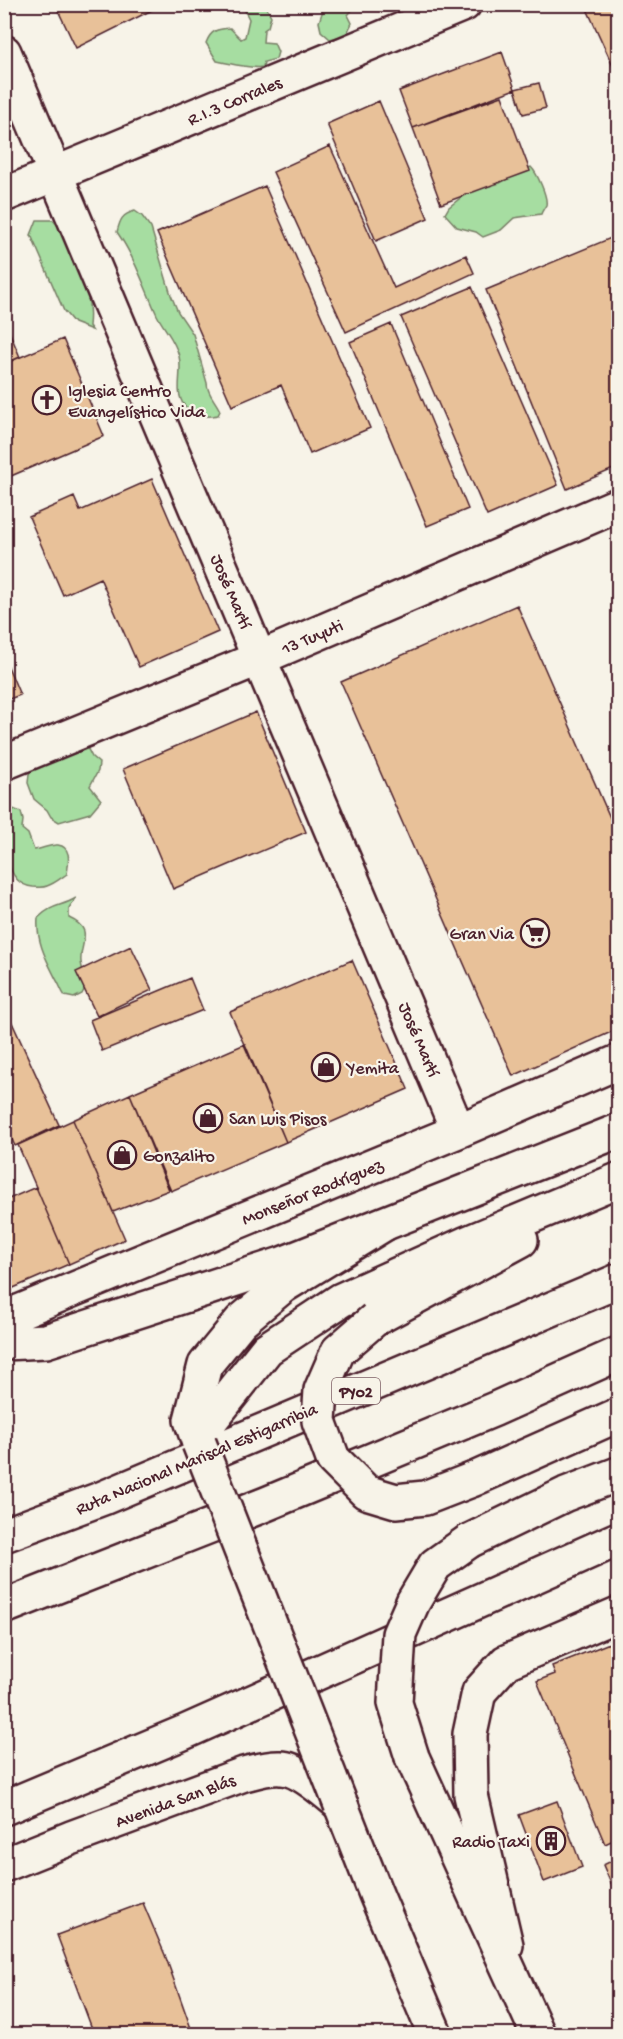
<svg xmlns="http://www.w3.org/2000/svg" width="623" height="2039" viewBox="0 0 623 2039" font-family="'Gochi Hand',sans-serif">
<rect width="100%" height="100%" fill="#f7f3e8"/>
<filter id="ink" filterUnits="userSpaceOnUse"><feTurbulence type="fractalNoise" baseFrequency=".0167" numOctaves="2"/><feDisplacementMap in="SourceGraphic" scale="12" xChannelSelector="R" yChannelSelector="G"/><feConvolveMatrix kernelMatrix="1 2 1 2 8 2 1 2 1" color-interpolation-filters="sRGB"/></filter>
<g filter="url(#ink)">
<path fill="#a6dda1" stroke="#787e66" stroke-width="1.5" d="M 245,5 L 265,5 L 271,16 L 268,27 L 264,30 L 263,42 L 274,43 L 278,52 L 276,59 L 264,62 L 263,67 C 255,69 226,63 217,61 L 206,43 C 211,30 217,29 230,28 L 241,39 L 245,37 L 249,19 L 245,11 Z
M 319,5 L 372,5 L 369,9 L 354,8 L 348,15 L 352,23 L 346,35 L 330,39 L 321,31 L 319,22 L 323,10 Z
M 531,167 C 537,173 548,197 546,205 C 545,207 542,211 541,214 L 514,218 L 501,230 L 483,237 L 476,232 L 457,227 L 445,214 L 449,207 L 468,192 L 500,183 L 524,169 Z
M 135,211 L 142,216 L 151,228 L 171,295 L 178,312 L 193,334 L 207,383 C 207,394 216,401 220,411 L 218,415 C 206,418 192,415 184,405 C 174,392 183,372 179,356 C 175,340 164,329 157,315 C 144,286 135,258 117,232 C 120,220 122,214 135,211 Z
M 37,220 L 53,220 C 76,244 93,292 89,326 L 92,330 L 74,323 L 64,311 L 31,235 Z
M 79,732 L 92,757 L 99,763 L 98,771 L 90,786 L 101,800 L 90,813 L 59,822 L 51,817 L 47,810 L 34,799 L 28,783 L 29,774 L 41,760 Z
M 13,809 L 21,812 L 23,820 L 22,829 L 28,834 L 34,850 C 42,849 51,844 58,845 C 73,847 68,865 67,874 C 61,878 54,884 47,886 C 43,888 38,887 33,887 C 2,885 4,834 4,811 Z
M 76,898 L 69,909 L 69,918 C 96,930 79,943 81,962 C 82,971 86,977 86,986 L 82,994 L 74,998 L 65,996 C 61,991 60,985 56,979 C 46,959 36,941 38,918 C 52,904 61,907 76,898 Z"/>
<path fill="#e8c199" stroke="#4a1f2b" stroke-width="1.5" d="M 55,4 L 164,4 L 76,48 Z
M 596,4 L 618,4 L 618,77 L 587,9 Z
M 502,52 L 515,89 L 413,128 L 399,91 Z
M 539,83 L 546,108 L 523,114 L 515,89 Z
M 502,96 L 530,171 L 441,204 L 413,128 Z
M 379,101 L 428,218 L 376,241 L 327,124 Z
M 330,146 L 394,288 L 466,255 L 474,273 L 346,332 L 273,172 Z
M 265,186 L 370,428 L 310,454 L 281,385 L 232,406 L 157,233 Z
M 618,235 L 618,467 L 567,489 L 486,290 Z
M 472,287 L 558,485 L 487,516 L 401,317 Z
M 4,319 L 20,357 L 4,364 Z
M 391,324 L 468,509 L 427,526 L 350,342 Z
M 63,339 L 104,436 L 4,479 L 4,364 Z
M 152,479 L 218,632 L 139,667 L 100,578 L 63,595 L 29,517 L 74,497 L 80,511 Z
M 517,605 L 618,836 L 618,1029 L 513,1076 L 341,682 Z
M 4,657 L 20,695 L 4,701 Z
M 256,712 L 306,832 L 173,889 L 123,769 Z
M 131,946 L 152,990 L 97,1016 L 76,972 Z
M 352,960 L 408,1089 L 286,1142 L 230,1012 Z
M 190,978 L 203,1010 L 102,1051 L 90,1020 Z
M 4,1005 L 59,1125 L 15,1146 L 4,1122 Z
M 245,1044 L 286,1142 L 171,1191 L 130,1094 Z
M 130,1094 L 169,1190 L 113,1212 L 73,1120 Z
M 73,1120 L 125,1239 L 69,1264 L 18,1145 Z
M 36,1187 L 69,1264 L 4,1292 L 4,1201 Z
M 612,1642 L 616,1651 L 618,1650 L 618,1838 L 605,1844 L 537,1681 L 555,1674 L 552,1666 Z
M 557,1801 L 582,1867 L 544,1882 L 519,1815 Z
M 618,1858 L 618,1900 L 603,1865 Z
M 143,1903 L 165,1955 L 193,2034 L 94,2034 L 57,1935 Z"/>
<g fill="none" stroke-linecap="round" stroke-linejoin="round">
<g stroke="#4a1f2b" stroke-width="38">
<path id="minor" d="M 4,52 L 458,1131
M 4,195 L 464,4
M 4,763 L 260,658 L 618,505
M 4,1318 L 458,1131 L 618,1062
M 4,1343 L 46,1341 L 282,1264 L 618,1131
M 4,1808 L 185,1732 L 618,1539
M 4,1865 L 71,1838 L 244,1774 C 256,1771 269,1767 281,1768 C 299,1768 328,1794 341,1805
M 506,1945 L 471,1795 L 470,1734 L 479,1692 L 506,1662 L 618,1614"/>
</g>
<g stroke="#4a1f2b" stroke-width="38">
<path id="highway" d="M 375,1319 L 521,1240
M 199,1443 L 210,1421 L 267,1349 L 341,1300 L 465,1244 L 618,1180
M 199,1443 L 191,1420 L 205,1365 L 241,1321 L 283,1286 L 384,1224
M 474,1479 L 618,1415
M 4,1535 L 103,1498 L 618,1281
M 469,1541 L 566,1494 L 618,1474
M 4,1607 L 266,1504 L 495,1409 L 618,1354
M 412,1757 L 538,2034
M 341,1805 L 376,1894 L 435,2034"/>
</g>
<use href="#minor" stroke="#f7f3e8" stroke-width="33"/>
<use href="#highway" stroke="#f7f3e8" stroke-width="33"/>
<g stroke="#4a1f2b" stroke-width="38" stroke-linecap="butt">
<path id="highway-bridge" d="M 375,1319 L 338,1351 L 321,1390 L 319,1421 L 333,1459 L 366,1492 L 396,1501 L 425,1498 L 474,1479
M 199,1443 L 341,1805
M 412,1757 L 395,1703 L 399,1634 L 413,1602 L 435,1565 L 469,1541"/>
</g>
<use href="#highway-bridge" stroke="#f7f3e8" stroke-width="33"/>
</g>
</g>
<defs>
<g id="church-ring" transform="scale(1.5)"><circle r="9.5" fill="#f7f3e8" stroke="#4a1f2b" stroke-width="1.5"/><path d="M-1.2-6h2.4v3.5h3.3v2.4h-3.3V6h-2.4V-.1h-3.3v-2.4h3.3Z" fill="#4a1f2b"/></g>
<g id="supermarket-ring" transform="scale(1.5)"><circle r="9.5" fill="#f7f3e8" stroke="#4a1f2b" stroke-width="1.5"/><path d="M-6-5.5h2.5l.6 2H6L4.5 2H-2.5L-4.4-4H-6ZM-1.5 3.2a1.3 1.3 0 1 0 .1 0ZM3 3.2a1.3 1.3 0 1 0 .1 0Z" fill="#4a1f2b"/></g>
<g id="shop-ring" transform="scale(1.5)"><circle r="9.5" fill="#f7f3e8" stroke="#4a1f2b" stroke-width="1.5"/><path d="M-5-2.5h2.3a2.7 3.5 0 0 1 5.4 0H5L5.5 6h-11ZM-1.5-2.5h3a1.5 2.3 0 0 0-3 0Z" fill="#4a1f2b"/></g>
<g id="building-ring" transform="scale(1.5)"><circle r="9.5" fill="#f7f3e8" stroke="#4a1f2b" stroke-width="1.5"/><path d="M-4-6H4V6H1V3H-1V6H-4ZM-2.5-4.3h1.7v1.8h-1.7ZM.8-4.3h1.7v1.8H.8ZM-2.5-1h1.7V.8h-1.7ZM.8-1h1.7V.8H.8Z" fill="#4a1f2b"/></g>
</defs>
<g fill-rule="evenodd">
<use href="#church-ring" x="47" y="400"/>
<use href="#supermarket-ring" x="535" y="933"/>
<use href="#shop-ring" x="326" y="1067"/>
<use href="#shop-ring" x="208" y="1118"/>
<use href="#shop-ring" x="122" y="1155"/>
<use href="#building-ring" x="551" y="1841"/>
</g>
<g text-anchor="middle" stroke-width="4.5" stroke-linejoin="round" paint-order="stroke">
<rect fill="#f7f3e8" stroke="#7e5f64" stroke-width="1.5" x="332" y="1378" width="48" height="26" rx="4.5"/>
<g font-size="16" font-weight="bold" fill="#4a1f2b">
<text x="356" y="1397">PY02</text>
</g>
<g font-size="18" fill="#4a1f2b" stroke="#f7f3e8">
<text transform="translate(234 100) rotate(-23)" y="6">R.I.3 Corrales</text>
<text transform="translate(232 591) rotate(67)" y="6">José Martí</text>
<text transform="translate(312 636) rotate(-23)" y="6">13 Tuyuti</text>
<text transform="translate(420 1039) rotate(67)" y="6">José Martí</text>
<text transform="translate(312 1191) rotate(-22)" y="6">Monseñor Rodríguez</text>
<text transform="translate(196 1458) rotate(-23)" y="6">Ruta Nacional Mariscal Estigarribia</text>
<text transform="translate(175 1800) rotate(-20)" y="6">Avenida San Blás</text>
</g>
<g font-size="18" fill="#4a1f2b" stroke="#f7f3e8" text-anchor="start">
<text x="68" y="396">Iglesia Centro<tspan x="68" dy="21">Evangelístico Vida</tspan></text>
<text x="514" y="939" text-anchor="end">Gran Via</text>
<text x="347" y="1073">Yemita</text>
<text x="229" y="1124">San Luis Pisos</text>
<text x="143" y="1161">Gonzalito</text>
<text x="530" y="1847" text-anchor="end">Radio Taxi</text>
</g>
</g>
<rect width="623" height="2039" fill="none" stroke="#f7f3e8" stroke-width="24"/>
<rect x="12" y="12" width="599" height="2015" fill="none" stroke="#4a1f2b" stroke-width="2" filter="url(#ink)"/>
</svg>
